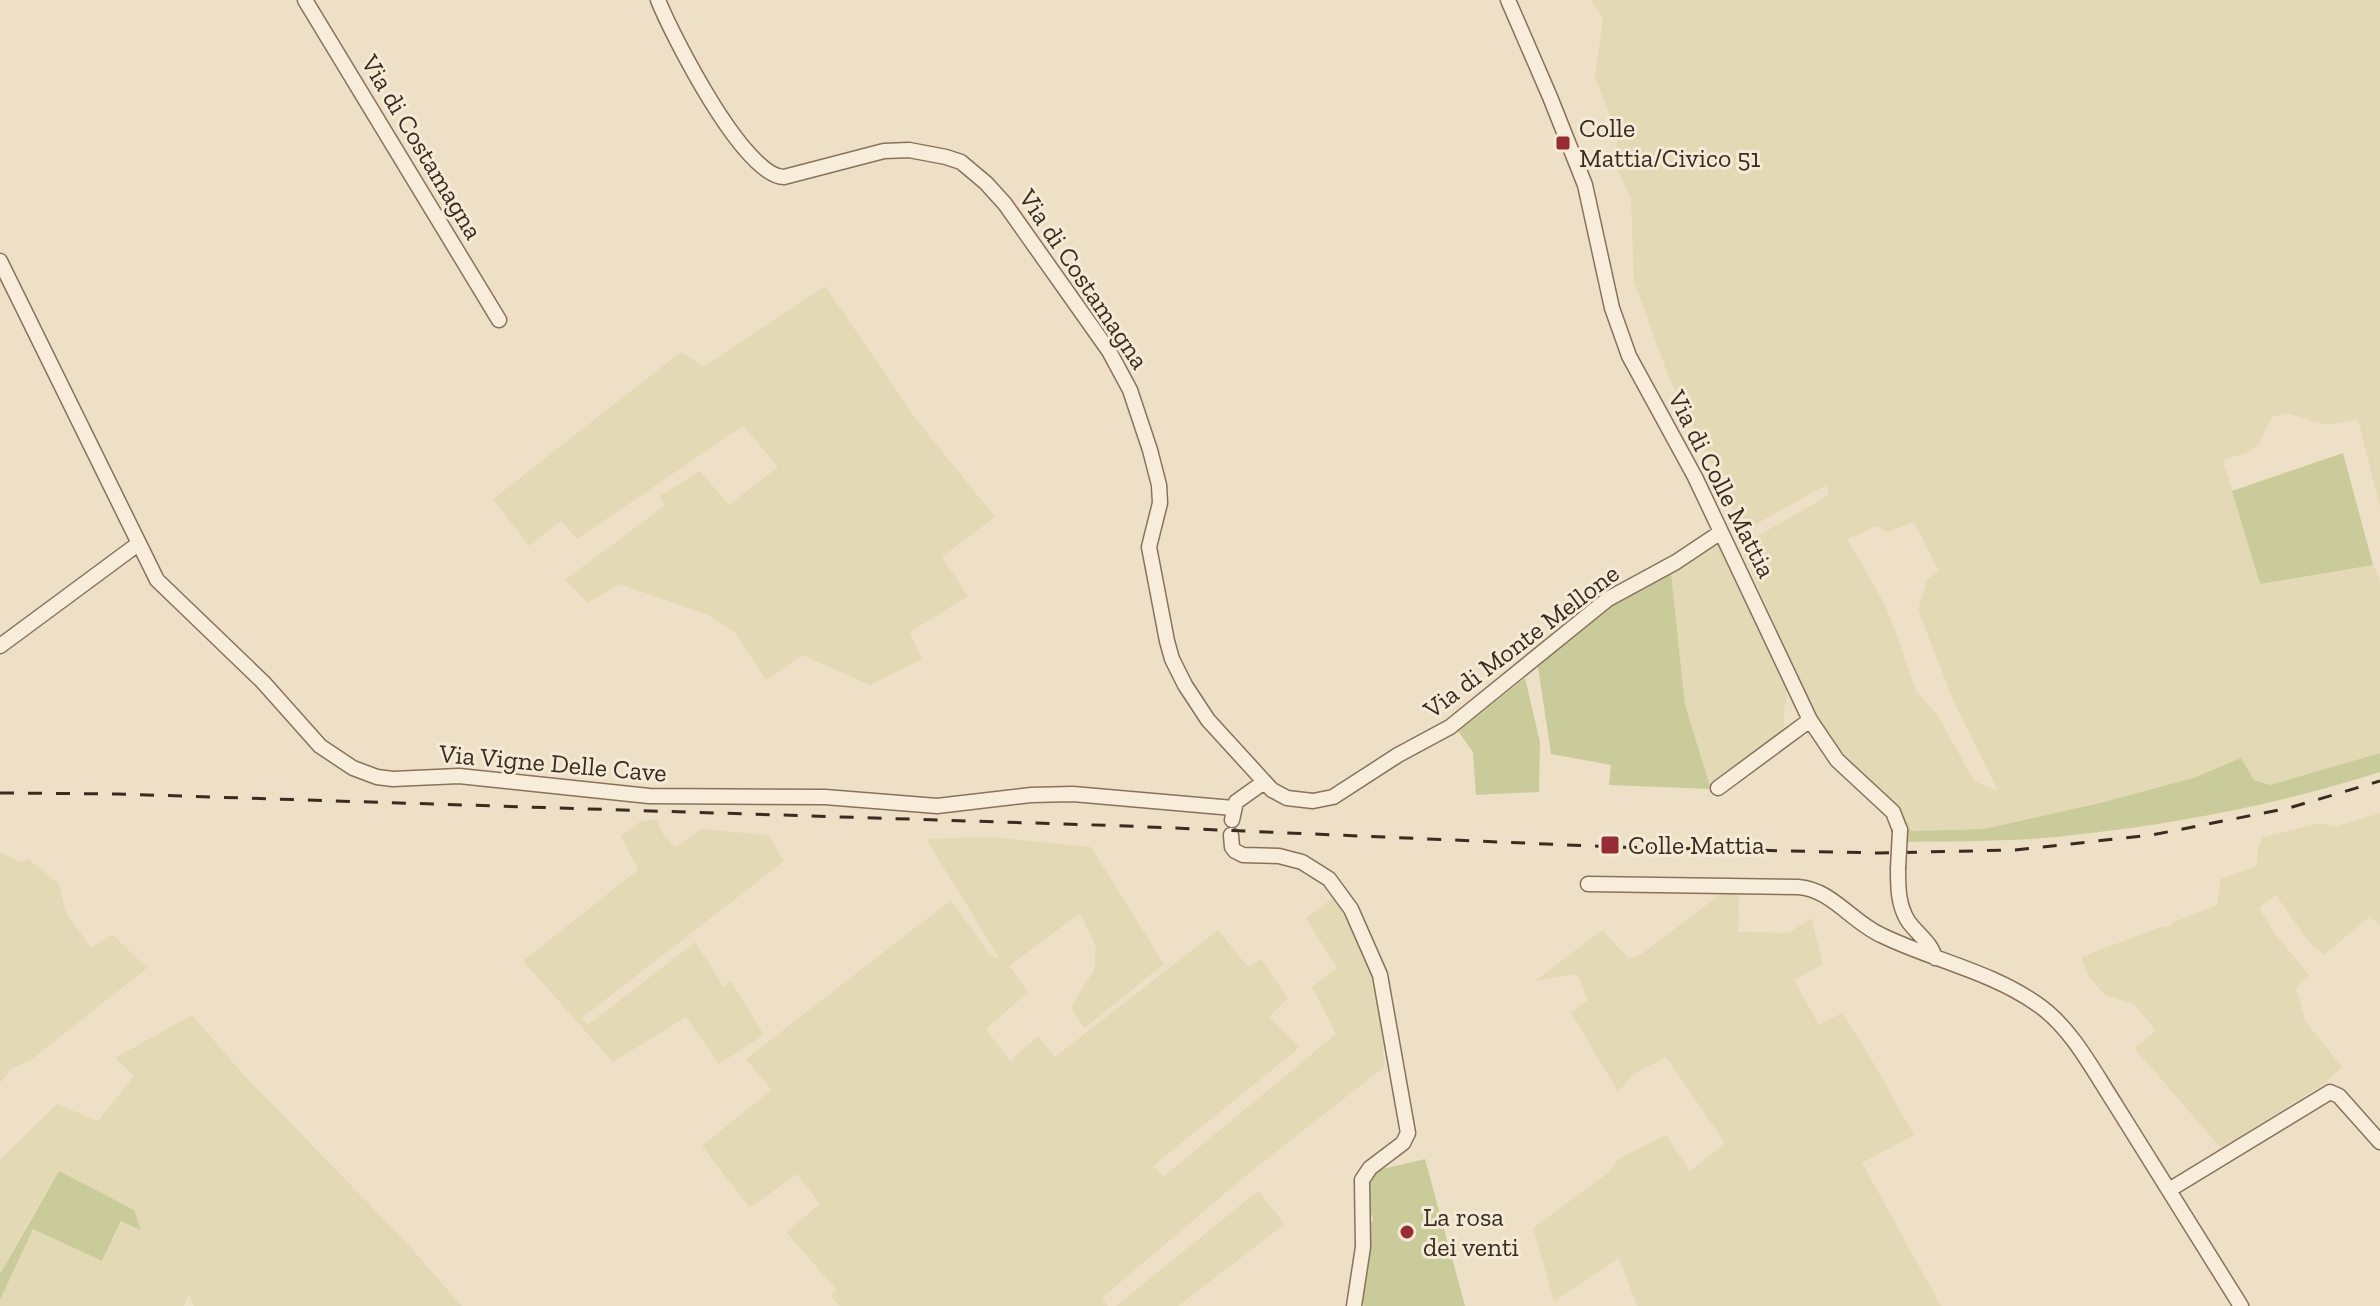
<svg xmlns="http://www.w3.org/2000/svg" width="2380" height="1306" viewBox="0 0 2380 1306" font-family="'Zilla Slab',serif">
<rect width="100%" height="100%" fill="#eee0c6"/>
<path fill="#e3d9b4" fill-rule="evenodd" d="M 1590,0 L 2380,0 L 2380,507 L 2358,419 L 2328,425 L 2286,413 L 2272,417 L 2259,444 L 2249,452 L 2223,460 L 2260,584 L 2373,565 L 2380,581 L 2380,753 L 2270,785 L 2254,780 L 2241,758 L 2193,778 L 2100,803 L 1984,829 L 1911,831 L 1902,811 L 1834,744 L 1815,715 L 1744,555 L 1749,541 L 1829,495 L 1826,485 L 1744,531 L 1670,380 L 1634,282 L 1631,198 L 1616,168 L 1617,133 L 1595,78 L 1603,18 ZM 1914,522 L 1939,571 L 1927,580 L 1918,610 L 1953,700 L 1998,791 L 1974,781 L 1938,716 L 1916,691 L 1899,641 L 1884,603 L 1847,539 L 1877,526 L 1887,532 Z
M 825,286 L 916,419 L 995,517 L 942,557 L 968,596 L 910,632 L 922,659 L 870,685 L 802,655 L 766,680 L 734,632 L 706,614 L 619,584 L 588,603 L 565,580 L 664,506 L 660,496 L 700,471 L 729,505 L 778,467 L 743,426 L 577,539 L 561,521 L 529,546 L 493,499 L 681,352 L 704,367 Z
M 1719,540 L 1786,682 L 1787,695 L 1784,710 L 1784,733 L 1711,789 L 1685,705 L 1671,572 Z
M 2380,813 L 2380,926 L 2370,916 L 2324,955 L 2309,942 L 2276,895 L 2259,908 L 2275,934 L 2310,976 L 2299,984 L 2296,989 L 2306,1022 L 2342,1067 L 2325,1083 L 2221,1148 L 2134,1048 L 2156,1031 L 2134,1004 L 2105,995 L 2088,976 L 2081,957 L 2161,927 L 2169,927 L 2174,922 L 2217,905 L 2221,879 L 2257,866 L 2258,848 L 2262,838 L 2320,823 L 2334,827 Z
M 657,820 L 664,836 L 676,847 L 701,829 L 768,835 L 784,861 L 582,1018 L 588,1025 L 695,942 L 724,987 L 731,981 L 764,1035 L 719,1064 L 686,1017 L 613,1062 L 523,961 L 638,870 L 621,836 L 641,821 Z
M 989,837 L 1091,847 L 1164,964 L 1084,1028 L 1071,1007 L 1094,970 L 1096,947 L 1080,913 L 1009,966 L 1028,992 L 986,1029 L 1010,1061 L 1038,1036 L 1055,1057 L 1218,930 L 1248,967 L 1261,959 L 1288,998 L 1269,1017 L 1300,1047 L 1153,1166 L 1163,1177 L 1336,1034 L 1312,987 L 1337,968 L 1306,918 L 1337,895 L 1380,988 L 1384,1067 L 1244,1177 L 1102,1298 L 1108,1306 L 840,1306 L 831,1296 L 837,1290 L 786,1232 L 820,1204 L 797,1174 L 750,1208 L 702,1146 L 771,1090 L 746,1059 L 951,900 L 989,954 L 1000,959 L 926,839 Z
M 0,852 L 20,862 L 28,859 L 59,884 L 66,913 L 91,948 L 112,934 L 147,968 L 31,1060 L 12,1068 L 0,1083 Z
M 1726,890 L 1739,890 L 1738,932 L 1789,933 L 1811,918 L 1823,964 L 1794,980 L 1819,1025 L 1842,1013 L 1870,1057 L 1914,1135 L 1862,1163 L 1941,1306 L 1637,1306 L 1619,1258 L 1554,1301 L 1533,1228 L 1608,1173 L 1619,1159 L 1666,1135 L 1690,1171 L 1725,1143 L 1666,1057 L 1634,1074 L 1618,1092 L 1571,1012 L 1588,1000 L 1577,974 L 1535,981 L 1602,930 L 1629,959 L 1642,954 Z
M 192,1015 L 243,1074 L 403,1239 L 462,1306 L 194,1306 L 189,1295 L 184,1306 L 0,1306 L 0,1300 L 33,1229 L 102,1261 L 122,1221 L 140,1229 L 59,1171 L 26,1226 L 0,1274 L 0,1160 L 57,1104 L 98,1121 L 134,1076 L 115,1058 Z
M 1258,1191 L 1285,1224 L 1178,1306 L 1116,1306 Z"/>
<path fill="#c9cc9a" d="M 2343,453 L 2373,565 L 2260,584 L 2232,491 Z
M 1671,572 L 1685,705 L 1711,789 L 1609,785 L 1611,765 L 1551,754 L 1538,667 L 1612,601 Z
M 1525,678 L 1540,742 L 1539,792 L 1476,795 L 1473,752 L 1458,731 Z
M 2380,753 L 2380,772 C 2281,804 2177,824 2074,835 C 2018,842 1960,841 1903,842 L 1902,811 L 1911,831 L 1984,829 L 2100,803 L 2193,778 L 2241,758 L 2254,780 L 2270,785 Z
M 1425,1159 L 1465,1306 L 1364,1306 L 1363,1301 L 1360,1301 L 1370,1224 L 1373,1221 L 1372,1215 L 1368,1213 L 1369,1172 Z
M 59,1171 L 134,1210 L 141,1230 L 121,1221 L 102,1261 L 33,1229 L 0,1300 L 0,1274 Z"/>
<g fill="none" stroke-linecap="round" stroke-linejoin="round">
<g stroke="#89715c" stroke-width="17">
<path id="minor" d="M 305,0 L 499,320
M 658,0 C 672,35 744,177 784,177 L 884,151 L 909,150 L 946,157 L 961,162 L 986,183 L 1005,204 L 1109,351 L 1130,390 L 1150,450 L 1159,485 L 1160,503 L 1149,547 L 1167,641 L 1172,659 L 1185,685 L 1208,720 L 1272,790 L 1287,798 L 1313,801 L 1333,797 L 1398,755 L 1450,727 L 1608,599 L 1676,562 L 1721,532
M 1508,0 L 1550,97 L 1585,185 L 1612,308 L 1629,356 L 1695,477 L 1810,720 L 1837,760 L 1893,812 L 1900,830
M 0,261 L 157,580 L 263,682 L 320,746 L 353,768 L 377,777 L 393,779 L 459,776 L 649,796 L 825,797 L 937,806 L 1031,795 L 1073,794 L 1233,808
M 0,646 L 138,544
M 1718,788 L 1810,720
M 1232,820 L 1236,802 L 1264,782
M 1231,835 L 1232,847 L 1235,851 L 1243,855 L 1279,856 L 1302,862 L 1329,879 L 1351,909 L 1380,975 L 1408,1133 L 1403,1143 L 1370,1168 L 1362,1180 L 1363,1247 L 1354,1306
M 1898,869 C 1898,887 1898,905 1908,921 C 1917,934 1931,942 1935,958
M 1588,884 L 1798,887 C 1831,889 1852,922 1881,935 C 1932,960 1990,971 2037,1004 C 2071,1027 2093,1070 2115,1104 C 2157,1171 2199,1239 2241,1306
M 2169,1190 L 2330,1092 L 2339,1096 L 2380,1142"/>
</g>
<use href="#minor" stroke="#f8edda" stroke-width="14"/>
<path stroke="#3a2b20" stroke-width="3" stroke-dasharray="14 14" stroke-linecap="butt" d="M 0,793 L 117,794 L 1127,826 L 1616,847 L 1879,853 L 2015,850 L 2152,835 L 2289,808 L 2380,781"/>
<g stroke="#89715c" stroke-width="17" stroke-linecap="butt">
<path id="minor-bridge" d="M 1898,869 L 1900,830"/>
</g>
<use href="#minor-bridge" stroke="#f8edda" stroke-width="14"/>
</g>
<g fill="#972d34" stroke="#f5ead6" stroke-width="3">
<rect x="1555" y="135" width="16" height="16" rx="4"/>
<rect x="1600" y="835" width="20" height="20" rx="4"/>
<circle cx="1407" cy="1232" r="8"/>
</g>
<g text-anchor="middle" stroke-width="6" stroke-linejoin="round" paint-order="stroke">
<g font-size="26" fill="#3a2b20" stroke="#f5ead6" text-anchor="start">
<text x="1579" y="137">Colle<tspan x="1579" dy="30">Mattia/Civico 51</tspan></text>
<text x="1628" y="854">Colle Mattia</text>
<text x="1423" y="1226">La rosa<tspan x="1423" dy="30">dei venti</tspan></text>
</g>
<g font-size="26" fill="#3a2b20" stroke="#f5ead6">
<text transform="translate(422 147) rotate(59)" y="9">Via di Costamagna</text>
<text transform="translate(1084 279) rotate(56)" y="9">Via di Costamagna</text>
<text transform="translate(1722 484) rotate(63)" y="9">Via di Colle Mattia</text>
<text transform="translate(1521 641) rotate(-37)" y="9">Via di Monte Mellone</text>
<text transform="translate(553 763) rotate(5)" y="9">Via Vigne Delle Cave</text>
</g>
</g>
</svg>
